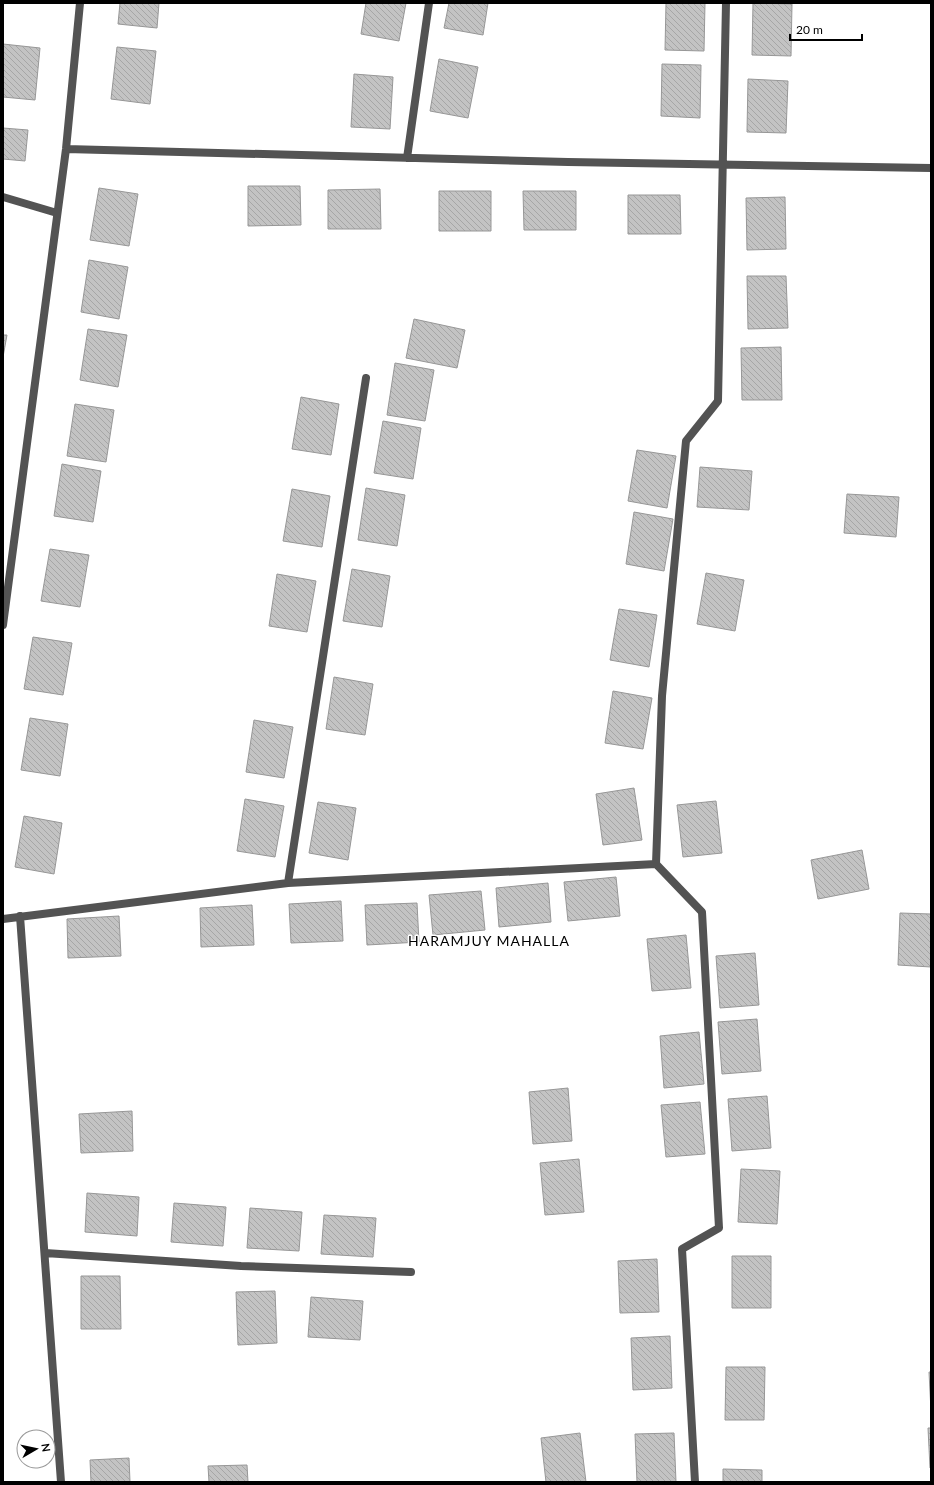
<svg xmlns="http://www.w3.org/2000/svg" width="934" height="1485" viewBox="0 0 934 1485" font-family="Lato,sans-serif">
<defs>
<pattern id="building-back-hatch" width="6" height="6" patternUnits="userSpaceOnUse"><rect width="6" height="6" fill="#c3c3c3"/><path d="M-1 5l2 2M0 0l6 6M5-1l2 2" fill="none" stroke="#a6a6a6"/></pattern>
</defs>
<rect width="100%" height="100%" fill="#fff"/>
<path fill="url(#building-back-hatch)" stroke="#979797" d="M 120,3 L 159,3 L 157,28 L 118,24 Z
M 366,3 L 406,3 L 399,41 L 361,34 Z
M 449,3 L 488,3 L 483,35 L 444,28 Z
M 666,3 L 705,3 L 704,51 L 665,50 Z
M 753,3 L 792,4 L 791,56 L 752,55 Z
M 3,44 L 40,48 L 35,100 L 3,97 Z
M 117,47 L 156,51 L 150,104 L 111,99 Z
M 439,59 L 478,67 L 468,118 L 430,111 Z
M 662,64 L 701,65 L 700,118 L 661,116 Z
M 354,74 L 393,77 L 390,129 L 351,127 Z
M 748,79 L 788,81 L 786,133 L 747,132 Z
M 3,128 L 28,130 L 25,161 L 3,159 Z
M 248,186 L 300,186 L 301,225 L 248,226 Z
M 99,188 L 138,194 L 129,246 L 90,240 Z
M 380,189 L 381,229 L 328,229 L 328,190 Z
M 439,191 L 491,191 L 491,231 L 439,231 Z
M 523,191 L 576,191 L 576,230 L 524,230 Z
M 628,195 L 680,195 L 681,234 L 628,234 Z
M 785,197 L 786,249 L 747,250 L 746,198 Z
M 89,260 L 128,267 L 119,319 L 81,312 Z
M 747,276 L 786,276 L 788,328 L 748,329 Z
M 414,319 L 465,330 L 457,368 L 406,358 Z
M 88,329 L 127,335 L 118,387 L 80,380 Z
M 3,335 L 7,335 L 3,357 Z
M 781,347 L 782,400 L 742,400 L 741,348 Z
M 395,363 L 434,370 L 425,421 L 387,415 Z
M 301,397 L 339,404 L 331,455 L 292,449 Z
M 75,404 L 114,410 L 106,462 L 67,456 Z
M 383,421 L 421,428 L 413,479 L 374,473 Z
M 637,450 L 676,456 L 667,508 L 628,501 Z
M 62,464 L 101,471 L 93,522 L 54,516 Z
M 700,467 L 752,471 L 749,510 L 697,507 Z
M 366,488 L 405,495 L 397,546 L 358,540 Z
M 292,489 L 330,496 L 322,547 L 283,541 Z
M 847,494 L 899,497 L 896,537 L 844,533 Z
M 634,512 L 673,519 L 664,571 L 626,564 Z
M 50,549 L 89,555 L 80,607 L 41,601 Z
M 352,569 L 390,576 L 382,627 L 343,621 Z
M 706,573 L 744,580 L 735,631 L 697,624 Z
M 277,574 L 316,581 L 307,632 L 269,626 Z
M 619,609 L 657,615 L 649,667 L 610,660 Z
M 33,637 L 72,643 L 63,695 L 24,689 Z
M 334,677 L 373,684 L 365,735 L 326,729 Z
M 613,691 L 652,698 L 643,749 L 605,743 Z
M 30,718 L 68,724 L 60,776 L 21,770 Z
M 254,720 L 293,727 L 284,778 L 246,772 Z
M 634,788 L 642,840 L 603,845 L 596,794 Z
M 245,799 L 284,806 L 275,857 L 237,851 Z
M 716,801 L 722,853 L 683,857 L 677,805 Z
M 318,802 L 356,808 L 348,860 L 309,853 Z
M 24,816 L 62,823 L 54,874 L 15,867 Z
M 862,850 L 869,889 L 818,899 L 811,860 Z
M 616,877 L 620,916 L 568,921 L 564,882 Z
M 548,883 L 551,922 L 499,927 L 496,888 Z
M 481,891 L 485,930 L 433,935 L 429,895 Z
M 341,901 L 343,941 L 291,943 L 289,904 Z
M 417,903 L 419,942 L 367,945 L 365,905 Z
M 252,905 L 254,945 L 201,947 L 200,908 Z
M 900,913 L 931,914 L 931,967 L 898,965 Z
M 119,916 L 121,956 L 68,958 L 67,919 Z
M 686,935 L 691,988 L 652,991 L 647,939 Z
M 755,953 L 759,1005 L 720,1008 L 716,956 Z
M 757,1019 L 761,1071 L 722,1074 L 718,1022 Z
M 699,1032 L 704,1084 L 664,1088 L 660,1036 Z
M 568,1088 L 572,1141 L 533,1144 L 529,1092 Z
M 767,1096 L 771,1148 L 732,1151 L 728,1099 Z
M 700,1102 L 705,1154 L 666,1157 L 661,1105 Z
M 132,1111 L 133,1151 L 81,1153 L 79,1114 Z
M 579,1159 L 584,1212 L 545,1215 L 540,1163 Z
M 741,1169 L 780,1171 L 777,1224 L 738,1222 Z
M 87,1193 L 139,1197 L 137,1236 L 85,1232 Z
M 174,1203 L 226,1207 L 223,1246 L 171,1242 Z
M 250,1208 L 302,1212 L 299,1251 L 247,1248 Z
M 324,1215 L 376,1218 L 373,1257 L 321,1254 Z
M 732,1256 L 771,1256 L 771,1308 L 732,1308 Z
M 657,1259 L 659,1312 L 620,1313 L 618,1261 Z
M 81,1276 L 120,1276 L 121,1329 L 81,1329 Z
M 275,1291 L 277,1343 L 238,1345 L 236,1292 Z
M 311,1297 L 363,1301 L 360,1340 L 308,1337 Z
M 670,1336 L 672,1388 L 633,1390 L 631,1338 Z
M 726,1367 L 765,1367 L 764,1420 L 725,1420 Z
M 929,1372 L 931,1372 L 931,1411 Z
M 928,1428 L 931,1428 L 931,1467 L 930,1468 Z
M 580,1433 L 586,1482 L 546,1482 L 541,1438 Z
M 674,1433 L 676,1482 L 637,1482 L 635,1434 Z
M 129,1458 L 130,1482 L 91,1482 L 90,1460 Z
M 247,1465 L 248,1482 L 209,1482 L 208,1466 Z
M 723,1469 L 762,1470 L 762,1482 L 723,1482 Z"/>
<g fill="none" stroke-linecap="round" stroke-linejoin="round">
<path stroke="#535353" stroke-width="8" d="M 66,149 L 568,162 L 931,168
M 407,158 L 429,3
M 3,197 L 57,213
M 3,625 L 66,149 L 80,3
M 288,883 L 366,378
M 20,916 L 61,1482
M 3,919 L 288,883 L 656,864
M 45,1253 L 241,1266 L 411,1272
M 695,1482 L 682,1249 L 719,1228 L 702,912 L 656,864 L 662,696 L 686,441 L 718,401 L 726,3"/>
</g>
<g text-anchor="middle" stroke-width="3" stroke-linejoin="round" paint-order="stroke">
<g font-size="14" letter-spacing="1" fill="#000" stroke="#fff">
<text x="489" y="946">HARAMJUY MAHALLA</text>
</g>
</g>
<rect width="934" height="1485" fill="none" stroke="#000000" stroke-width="8"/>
<g transform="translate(36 1449) rotate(81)"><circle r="19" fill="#ffffff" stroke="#999999"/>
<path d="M0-3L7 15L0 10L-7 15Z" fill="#000000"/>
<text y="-6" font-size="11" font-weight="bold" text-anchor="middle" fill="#000000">N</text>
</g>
<path d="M790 34v6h72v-6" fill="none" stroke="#000000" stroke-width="2"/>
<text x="796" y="34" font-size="12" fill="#000000" stroke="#ffffff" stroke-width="3" paint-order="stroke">20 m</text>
</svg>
